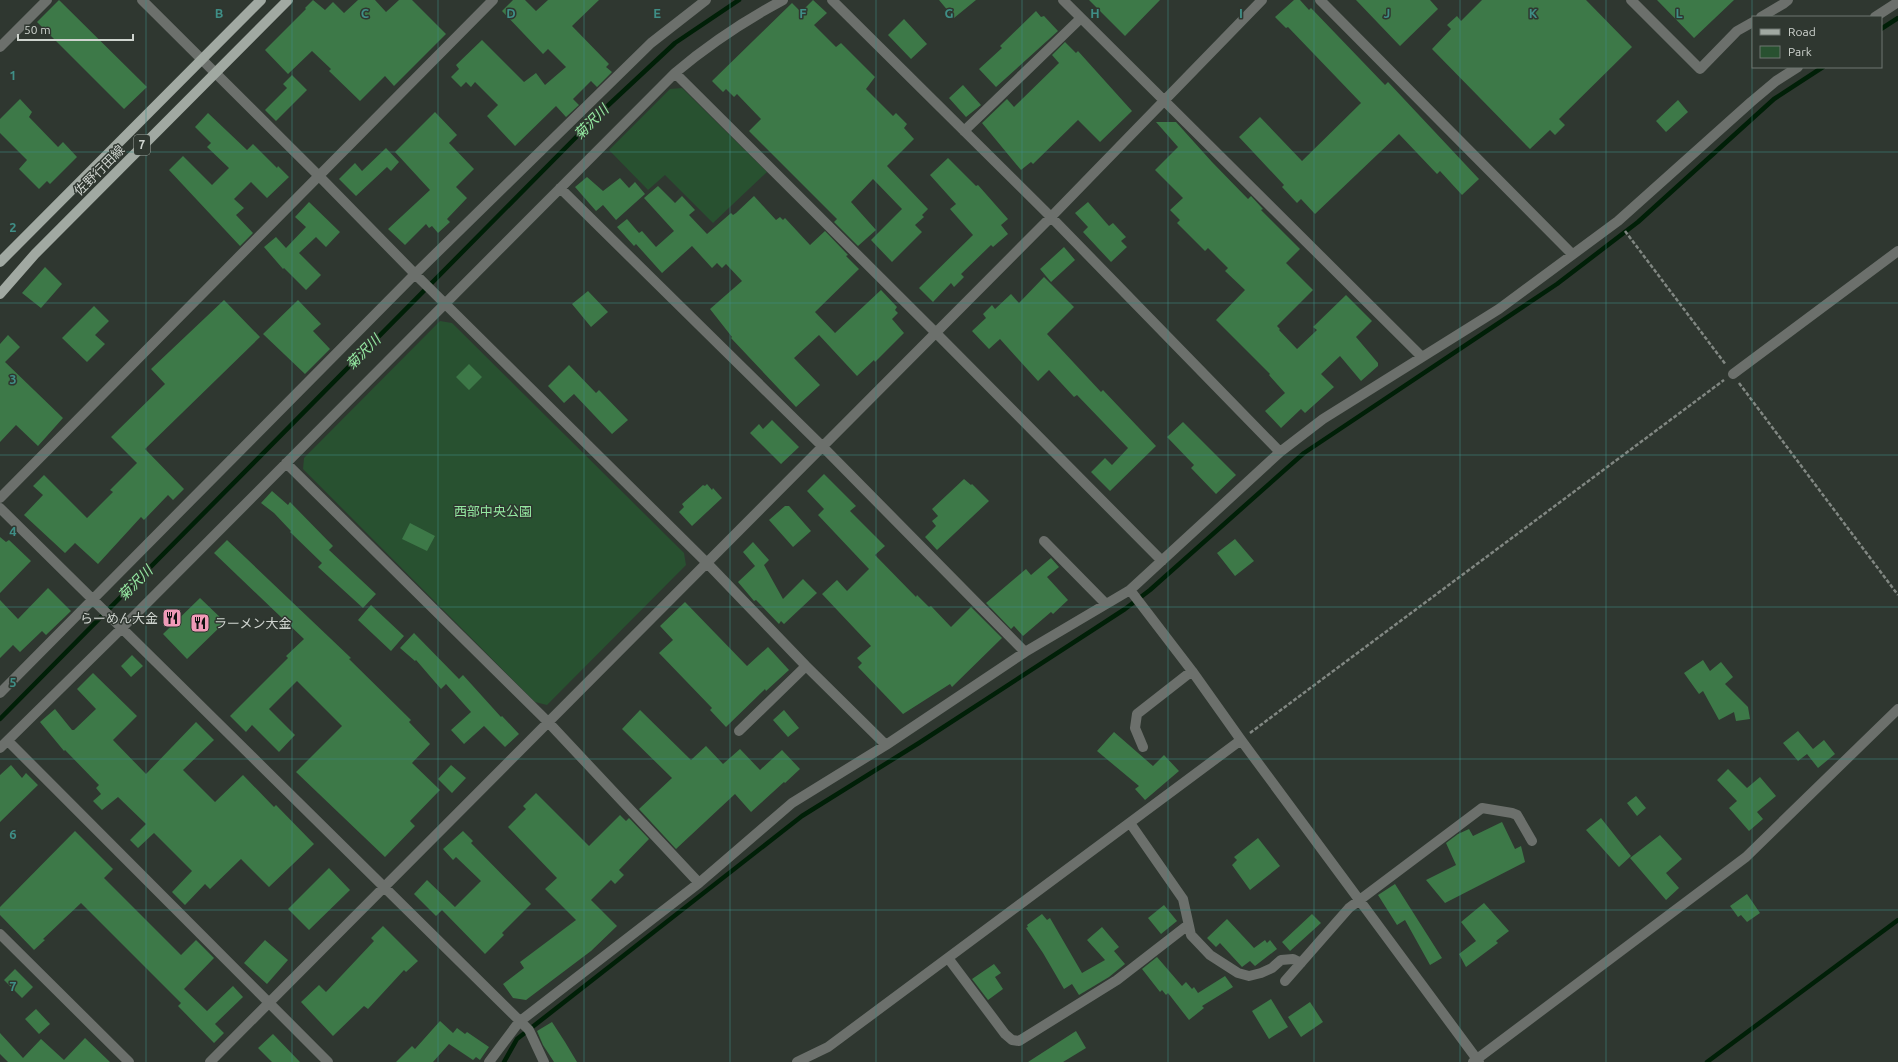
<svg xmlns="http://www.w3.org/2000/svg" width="1898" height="1062" viewBox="0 0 1898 1062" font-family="Ubuntu,'Noto Sans JP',sans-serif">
<rect width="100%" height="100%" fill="#2f3730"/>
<path fill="#285130" d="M 682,88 L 767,172 L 713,223 L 665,175 L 648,190 L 609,150 L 670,89 Z
M 440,321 L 452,323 L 684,553 L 686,565 L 547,705 L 535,702 L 303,469 L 304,458 Z"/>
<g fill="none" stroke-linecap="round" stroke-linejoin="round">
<path stroke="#001f07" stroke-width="4.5" d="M 1881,29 L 1898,18
M 0,719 L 601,112 L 675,43 L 739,0
M 504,1062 L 517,1039 L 802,816 L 919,743 L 1125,609 L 1150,590 L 1304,453 L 1557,284 L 1638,222 L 1774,99 L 1823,67
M 1707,1062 L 1898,920"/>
</g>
<path fill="#3d7948" d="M 59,0 L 147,87 L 124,109 L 37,22 Z
M 313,0 L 325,10 L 333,2 L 344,13 L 358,0 L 375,0 L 386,12 L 399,0 L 412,0 L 446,34 L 394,86 L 385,76 L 360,101 L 329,71 L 331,69 L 312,51 L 288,74 L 265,50 L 306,9 L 305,8 Z
M 513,0 L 525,0 L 536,11 L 548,0 L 599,0 L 572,26 L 609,64 L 606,67 L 612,72 L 597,87 L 591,81 L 573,99 L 579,105 L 566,117 L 556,106 L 515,146 L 487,116 L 498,105 L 475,82 L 471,87 L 466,82 L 461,87 L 451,77 L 459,69 L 456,65 L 482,40 L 524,82 L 536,73 L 545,85 L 566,67 L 548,49 L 543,54 L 502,11 Z
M 813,0 L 827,13 L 814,25 L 836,47 L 841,43 L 875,77 L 866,89 L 893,116 L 896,113 L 907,124 L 904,128 L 914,139 L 887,166 L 928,209 L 922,215 L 924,217 L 915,225 L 922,232 L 892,262 L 871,240 L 902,209 L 873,179 L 851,202 L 876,230 L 858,246 L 834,222 L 837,219 L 749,131 L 761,119 L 737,94 L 734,97 L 726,89 L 723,92 L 712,81 L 792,3 L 801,12 Z
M 939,0 L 976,0 L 954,18 Z
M 1089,0 L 1160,0 L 1125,36 Z
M 1294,0 L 1300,0 L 1309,10 L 1311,8 L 1385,85 L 1388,82 L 1479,179 L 1462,195 L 1440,171 L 1437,174 L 1399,134 L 1315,214 L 1301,199 L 1297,203 L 1282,187 L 1284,185 L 1239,137 L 1260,117 L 1302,161 L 1361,103 L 1288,27 L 1286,28 L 1275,17 Z
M 1356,0 L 1430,0 L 1438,9 L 1400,46 Z
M 1482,0 L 1586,0 L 1632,47 L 1559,119 L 1565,125 L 1555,135 L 1550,130 L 1530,149 L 1432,49 L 1451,29 L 1447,25 L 1457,16 L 1461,21 Z
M 1657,0 L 1734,0 L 1694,38 Z
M 1036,11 L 1041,17 L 1044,16 L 1058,31 L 996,87 L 979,69 L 1002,48 L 1000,46 Z
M 904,19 L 927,44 L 911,59 L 888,35 Z
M 1065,42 L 1076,53 L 1078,51 L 1132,111 L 1100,142 L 1078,120 L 1033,164 L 1031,162 L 1021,170 L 982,123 L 1007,99 L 1014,107 L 1059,63 L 1052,55 Z
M 292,75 L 307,90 L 276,121 L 265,110 L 287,88 L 283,84 Z
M 963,85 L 981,105 L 966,117 L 949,98 Z
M 20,99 L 32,112 L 29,117 L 58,147 L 63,142 L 77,157 L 50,184 L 47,181 L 39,189 L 19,169 L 27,160 L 0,133 L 0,119 Z
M 1678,100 L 1688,112 L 1666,132 L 1656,121 Z
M 435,112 L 457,135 L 449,143 L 474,169 L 456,187 L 467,198 L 447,219 L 450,222 L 438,233 L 432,226 L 429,228 L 426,224 L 405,245 L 388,229 L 430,190 L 395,152 Z
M 208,113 L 247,150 L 253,144 L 277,168 L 278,166 L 289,177 L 267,198 L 251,182 L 234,199 L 244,208 L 236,215 L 253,233 L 240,246 L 169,170 L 183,156 L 212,185 L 229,168 L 207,147 L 211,143 L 195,127 Z
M 1156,122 L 1176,122 L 1212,162 L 1248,199 L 1251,196 L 1263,209 L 1261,210 L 1300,249 L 1286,263 L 1313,290 L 1277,326 L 1280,329 L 1279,330 L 1297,349 L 1317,330 L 1313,327 L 1346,295 L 1372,321 L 1356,337 L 1378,363 L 1378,366 L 1361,381 L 1340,356 L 1321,374 L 1334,387 L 1305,413 L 1301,409 L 1281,428 L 1265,411 L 1285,393 L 1269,375 L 1270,374 L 1216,320 L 1245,290 L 1225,271 L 1228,268 L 1208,248 L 1205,251 L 1177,223 L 1180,220 L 1170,210 L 1183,198 L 1155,170 L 1178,147 Z
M 386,148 L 399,162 L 391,171 L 387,167 L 356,196 L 339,179 L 355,163 L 362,171 Z
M 948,158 L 976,186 L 978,185 L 1008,219 L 1001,225 L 1008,234 L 993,247 L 991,245 L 961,274 L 964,277 L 954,287 L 951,283 L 933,302 L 919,288 L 973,235 L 950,209 L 956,204 L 930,175 Z
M 587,177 L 603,191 L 620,178 L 629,188 L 635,182 L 645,194 L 616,220 L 603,205 L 596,211 L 575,187 Z
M 658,186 L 675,203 L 682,196 L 695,210 L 689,215 L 707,234 L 731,213 L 733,215 L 736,213 L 754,196 L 776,220 L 780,217 L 783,220 L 785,218 L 810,245 L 825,231 L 848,255 L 846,256 L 859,269 L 815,312 L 835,333 L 881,290 L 897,307 L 895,310 L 898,313 L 892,319 L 904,333 L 875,362 L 874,360 L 857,376 L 819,335 L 794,358 L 820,385 L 796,407 L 731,338 L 732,337 L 710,309 L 742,281 L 726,264 L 722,268 L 717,263 L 712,268 L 692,246 L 662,273 L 636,244 L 634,246 L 617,227 L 627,219 L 639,233 L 642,231 L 656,247 L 674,231 L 644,198 Z
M 309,202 L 340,232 L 326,247 L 316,237 L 299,253 L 321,275 L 306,290 L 284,268 L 283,269 L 264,247 L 276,237 L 286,248 L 306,227 L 295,217 Z
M 1088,202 L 1109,226 L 1113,223 L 1126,237 L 1121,241 L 1127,247 L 1111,262 L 1083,232 L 1088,227 L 1075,213 Z
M 1064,247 L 1075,260 L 1051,282 L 1040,269 Z
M 45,267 L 62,284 L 41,308 L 22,293 Z
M 1044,277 L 1074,307 L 1047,334 L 1101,392 L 1103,390 L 1156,446 L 1110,491 L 1091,472 L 1105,458 L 1112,465 L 1128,448 L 1077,395 L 1074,397 L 1049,370 L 1038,381 L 1000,339 L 989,349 L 972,331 L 986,318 L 983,314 L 992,305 L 995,309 L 1011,294 L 1019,303 Z
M 588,291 L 608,312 L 591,327 L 572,304 Z
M 224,300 L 260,337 L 145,449 L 184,489 L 173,500 L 168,495 L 144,520 L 141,517 L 98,564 L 75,543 L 65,553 L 24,515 L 43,495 L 33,486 L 44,475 L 87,518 L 113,492 L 110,490 L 137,463 L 111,437 L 165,384 L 151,369 Z
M 298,300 L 321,324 L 313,331 L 330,349 L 305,374 L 263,334 Z
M 94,306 L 109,321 L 95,335 L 105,344 L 87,362 L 62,338 Z
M 8,335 L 20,347 L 5,362 L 63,418 L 38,446 L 16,425 L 0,442 L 0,344 Z
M 469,364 L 482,377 L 469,390 L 456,377 Z
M 569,365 L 596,393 L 599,390 L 628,420 L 612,434 L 574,394 L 564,403 L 548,386 Z
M 772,420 L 799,447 L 781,464 L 750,433 L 759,424 L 763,429 Z
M 1183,422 L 1236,475 L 1216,494 L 1191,468 L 1194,465 L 1167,437 Z
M 824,474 L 856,506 L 850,511 L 885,546 L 875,555 L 916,597 L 917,595 L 929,607 L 931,606 L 951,627 L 971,607 L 1002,638 L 952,687 L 950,684 L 903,714 L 858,667 L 862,663 L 857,658 L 871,646 L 822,594 L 837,580 L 847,591 L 869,569 L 818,515 L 824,509 L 807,491 Z
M 964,479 L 971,485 L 972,484 L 989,501 L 937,550 L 925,537 L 936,526 L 932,521 L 938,516 L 932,509 Z
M 707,484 L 712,490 L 713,488 L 722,498 L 692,526 L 679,512 L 684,507 L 682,504 L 703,485 L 705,486 Z
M 272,491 L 288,505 L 290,502 L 333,546 L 329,550 L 376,594 L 363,608 L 318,567 L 322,563 L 290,532 L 291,531 L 274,513 L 261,503 Z
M 785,506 L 789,506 L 811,531 L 793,547 L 769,520 Z
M 410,523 L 435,536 L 427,551 L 402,539 Z
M 0,537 L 6,542 L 9,540 L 31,561 L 0,593 Z
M 1235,539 L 1254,561 L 1235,576 L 1217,553 Z
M 227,540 L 351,658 L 349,659 L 411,720 L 409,722 L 430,744 L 412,763 L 440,790 L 410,821 L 415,826 L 385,857 L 296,772 L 342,726 L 297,681 L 269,709 L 295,735 L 279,752 L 252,725 L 246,732 L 230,716 L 288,658 L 286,656 L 304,639 L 214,553 Z
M 753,542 L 769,560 L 764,565 L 783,599 L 803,579 L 817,593 L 784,624 L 781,621 L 779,624 L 756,600 L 754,601 L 738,582 L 755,566 L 743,552 Z
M 1051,558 L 1059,567 L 1047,577 L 1068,600 L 1053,614 L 1051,612 L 1023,636 L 1014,626 L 1011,629 L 986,603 L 1026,569 L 1031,575 Z
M 48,588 L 71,611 L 46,635 L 42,631 L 20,652 L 13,645 L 0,658 L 0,600 L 18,619 Z
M 200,598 L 225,622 L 187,659 L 163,634 Z
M 685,602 L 747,666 L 768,647 L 789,670 L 766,691 L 765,689 L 726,727 L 710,710 L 712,708 L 659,653 L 673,640 L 660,626 Z
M 371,605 L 404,636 L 391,651 L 358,620 Z
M 414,633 L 459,679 L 463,675 L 501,717 L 502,716 L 519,734 L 505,747 L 484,726 L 464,744 L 451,730 L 471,712 L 446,684 L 441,689 L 416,660 L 415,661 L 400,648 Z
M 132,655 L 143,666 L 131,677 L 121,666 Z
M 1703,660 L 1710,671 L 1721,662 L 1733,677 L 1725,684 L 1748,707 L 1750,719 L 1736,721 L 1734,712 L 1719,720 L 1703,691 L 1699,694 L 1684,673 Z
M 93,673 L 137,716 L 113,740 L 146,774 L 196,722 L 214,740 L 183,770 L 215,802 L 243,775 L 274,807 L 276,805 L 314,844 L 269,887 L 241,859 L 210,889 L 205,884 L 185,905 L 172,892 L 192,871 L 154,833 L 138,848 L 130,840 L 146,824 L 118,797 L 102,810 L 93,801 L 101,794 L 96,788 L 99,785 L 65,750 L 64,751 L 40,722 L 55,709 L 72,730 L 74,730 L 96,709 L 77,689 Z
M 640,710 L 691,760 L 706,746 L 723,764 L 740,749 L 760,770 L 782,750 L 800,769 L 785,783 L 784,782 L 751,812 L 735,794 L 676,849 L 639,809 L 672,778 L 622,729 Z
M 784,710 L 799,728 L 788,737 L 773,720 Z
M 1798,731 L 1813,749 L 1824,740 L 1835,754 L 1818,768 L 1807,754 L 1798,761 L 1783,743 Z
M 1114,732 L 1153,766 L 1164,755 L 1179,771 L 1145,800 L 1135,789 L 1139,786 L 1097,751 Z
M 11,765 L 22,778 L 26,773 L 38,785 L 0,822 L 0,775 Z
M 451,765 L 466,778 L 452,793 L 438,779 Z
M 1728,769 L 1747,788 L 1760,777 L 1776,796 L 1757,812 L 1763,819 L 1749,831 L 1729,808 L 1737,801 L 1717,780 Z
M 536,793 L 589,846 L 620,815 L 626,821 L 629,818 L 649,839 L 619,870 L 624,875 L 615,884 L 611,880 L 591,900 L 617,926 L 591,951 L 526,1000 L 513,998 L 503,984 L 524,968 L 520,962 L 576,920 L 545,889 L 557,878 L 508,827 L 526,809 L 523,806 Z
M 1636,796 L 1646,808 L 1637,816 L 1627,803 Z
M 1601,818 L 1631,856 L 1619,867 L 1586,830 Z
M 1502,822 L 1515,849 L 1521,846 L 1525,862 L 1445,903 L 1426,880 L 1456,865 L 1446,843 L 1458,834 L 1469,829 L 1473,836 Z
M 75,831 L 113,869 L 104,878 L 181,955 L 196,940 L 214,958 L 184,989 L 207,1011 L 233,986 L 243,997 L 215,1024 L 224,1033 L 214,1043 L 178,1006 L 181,1003 L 81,903 L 43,939 L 45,940 L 34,950 L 0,915 L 0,907 Z
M 463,831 L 473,841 L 471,843 L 531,904 L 502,933 L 504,935 L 485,954 L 442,910 L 436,916 L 414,894 L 427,880 L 455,907 L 481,881 L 456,857 L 453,860 L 443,849 Z
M 1660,835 L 1682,859 L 1666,873 L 1679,888 L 1666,900 L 1630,858 Z
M 1258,838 L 1280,866 L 1250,890 L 1232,865 L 1237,860 L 1234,857 Z
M 329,868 L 350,890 L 309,930 L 288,909 Z
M 1395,884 L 1442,958 L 1430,965 L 1405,920 L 1397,925 L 1378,895 Z
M 1747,894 L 1760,913 L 1747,922 L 1741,915 L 1738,917 L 1730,906 Z
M 1484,903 L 1509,931 L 1496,941 L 1498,943 L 1466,967 L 1459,954 L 1476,941 L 1461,922 Z
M 1164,905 L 1177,921 L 1161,934 L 1148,918 Z
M 1042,914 L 1047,920 L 1050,918 L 1082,973 L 1105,960 L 1087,940 L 1102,927 L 1119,947 L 1114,951 L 1125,964 L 1109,977 L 1079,995 L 1072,984 L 1064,989 L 1043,953 L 1026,928 L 1028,927 L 1027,925 Z
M 1312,914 L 1321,923 L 1290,951 L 1282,942 Z
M 1227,919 L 1254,948 L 1265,940 L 1267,943 L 1270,940 L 1277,949 L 1255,966 L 1250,961 L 1242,967 L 1220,943 L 1216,947 L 1207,938 Z
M 383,926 L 418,961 L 406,972 L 404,970 L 368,1009 L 364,1006 L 333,1036 L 301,1002 L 319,985 L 326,992 L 374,941 L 371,938 Z
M 265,940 L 288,960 L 267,984 L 244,963 Z
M 1157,957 L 1182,986 L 1186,982 L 1192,989 L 1194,987 L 1198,993 L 1225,976 L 1233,987 L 1202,1006 L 1204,1008 L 1189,1020 L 1168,993 L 1166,995 L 1162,990 L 1160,992 L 1142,969 Z
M 994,964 L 1001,973 L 995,977 L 1003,989 L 988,1000 L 972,979 Z
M 15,969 L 33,987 L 22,998 L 4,980 Z
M 1271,999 L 1288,1027 L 1269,1039 L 1252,1011 Z
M 1310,1002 L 1323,1022 L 1301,1037 L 1288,1017 Z
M 36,1009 L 50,1024 L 39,1034 L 25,1019 Z
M 440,1021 L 453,1033 L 457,1028 L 465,1034 L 467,1032 L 489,1047 L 480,1060 L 476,1057 L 473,1060 L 449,1044 L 433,1062 L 396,1062 L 412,1046 L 415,1049 Z
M 552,1022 L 565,1042 L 577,1062 L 554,1062 L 543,1045 L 537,1031 Z
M 1076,1031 L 1086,1048 L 1063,1062 L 1028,1062 Z
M 0,1033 L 23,1058 L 41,1039 L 64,1060 L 85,1038 L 110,1062 L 8,1062 L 0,1054 Z
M 273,1034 L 300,1062 L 272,1062 L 258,1048 Z"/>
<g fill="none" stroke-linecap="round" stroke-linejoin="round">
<path stroke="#818782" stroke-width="2.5" stroke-dasharray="4 2" stroke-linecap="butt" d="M 1625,231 L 1726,365
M 1739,383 L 1898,595
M 1250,733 L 1724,380"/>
<path stroke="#6c706c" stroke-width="10" d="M 142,0 L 320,177 L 415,274 L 707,563 L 806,666 L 886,745
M 832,0 L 1051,217 L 1280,452
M 1063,0 L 1422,357
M 1320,0 L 1572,254
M 1631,0 L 1700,69 L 1737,31 L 1753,22
M 1761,17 L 1783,4 L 1788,0
M 1875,17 L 1898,2
M 0,47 L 47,0
M 675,73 L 936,333 L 1162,561
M 964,131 L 1081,18
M 560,188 L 822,446 L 1025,652
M 1733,374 L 1898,251
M 286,463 L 548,722 L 699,883
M 0,498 L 493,0
M 0,508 L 529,1030 L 544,1062
M 1044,541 L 1106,604
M 1130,590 L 1192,671 L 1241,740 L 1479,1062
M 0,693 L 415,274 L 651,43 L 706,0
M 739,731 L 806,666
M 8,741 L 328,1062
M 1143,747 L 1135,728 L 1137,714 L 1192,671
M 0,748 L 122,628 L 675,73 C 708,45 744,21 783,0
M 1130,823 L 1183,899 L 1191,935 L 1210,955 L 1238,973 L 1249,976 L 1261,973 L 1272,968 L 1281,960 L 1293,959 L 1301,963
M 0,934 L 129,1062
M 948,958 L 1005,1034 L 1012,1040 L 1019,1041 L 1117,980 L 1188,925
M 1285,981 L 1349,908 L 1482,808 L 1512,813 L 1517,815 L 1532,841
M 210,1062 L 1051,217 L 1262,0
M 489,1062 L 519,1022 L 699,883 L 792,803 L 886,745 L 1025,652 L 1130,590 L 1280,452 L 1323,419 L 1499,309 L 1618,221 L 1751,102 L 1776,81 L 1798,67
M 797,1062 L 828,1047 L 1241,740
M 1473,1062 L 1746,857 L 1898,709"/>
<path stroke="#a1a9a2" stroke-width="10" d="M 0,262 L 261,0
M 0,294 L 35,254 L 288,0"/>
</g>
<path fill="none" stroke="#3f8e86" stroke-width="1" stroke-opacity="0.55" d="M 146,0 L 146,1062M 292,0 L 292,1062M 438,0 L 438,1062M 584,0 L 584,1062M 730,0 L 730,1062M 876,0 L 876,1062M 1022,0 L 1022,1062M 1168,0 L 1168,1062M 1314,0 L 1314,1062M 1460,0 L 1460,1062M 1606,0 L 1606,1062M 1752,0 L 1752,1062M 0,152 L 1898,152M 0,303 L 1898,303M 0,455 L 1898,455M 0,607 L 1898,607M 0,759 L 1898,759M 0,910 L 1898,910"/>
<defs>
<g id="restaurant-square" transform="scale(1)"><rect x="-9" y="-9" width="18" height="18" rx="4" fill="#f09ab7" stroke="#2f3730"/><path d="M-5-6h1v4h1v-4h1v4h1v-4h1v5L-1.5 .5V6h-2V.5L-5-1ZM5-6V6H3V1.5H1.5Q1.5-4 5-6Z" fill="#111"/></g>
</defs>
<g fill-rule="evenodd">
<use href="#restaurant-square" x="172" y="618"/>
<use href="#restaurant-square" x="200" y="623"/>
</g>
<g text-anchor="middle" stroke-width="3" stroke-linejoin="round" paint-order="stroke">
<rect fill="#2f3730" stroke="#9fa59f" stroke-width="1" x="134" y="135" width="16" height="20" rx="3"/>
<g font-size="12" font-weight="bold" fill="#cfd4cf">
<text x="142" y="149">7</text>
</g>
<g font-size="13" fill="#cfd4cf" stroke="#2f3730">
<text transform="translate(99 170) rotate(-45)" y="5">佐野行田線</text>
</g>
<g font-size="13" fill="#93e8a0" stroke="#2f3730">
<text x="493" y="516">西部中央公園</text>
</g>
<g font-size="13" fill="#cfd4cf" stroke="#2f3730" text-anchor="end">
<text x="158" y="623">らーめん大金</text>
<text x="214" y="628" text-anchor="start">ラーメン大金</text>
</g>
<g font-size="14" font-style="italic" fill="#95eaa2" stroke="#2f3730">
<text transform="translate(591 122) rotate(-45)" y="5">菊沢川</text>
<text transform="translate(363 352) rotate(-45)" y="5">菊沢川</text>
<text transform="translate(135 583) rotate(-45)" y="5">菊沢川</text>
</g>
</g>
<g font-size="13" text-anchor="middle" font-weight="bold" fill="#3f8e86" stroke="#2f3730" stroke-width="3" stroke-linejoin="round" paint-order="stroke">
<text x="219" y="18">B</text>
<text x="365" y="18">C</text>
<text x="511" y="18">D</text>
<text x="657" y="18">E</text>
<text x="803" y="18">F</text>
<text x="949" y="18">G</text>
<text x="1095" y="18">H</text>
<text x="1241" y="18">I</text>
<text x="1387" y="18">J</text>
<text x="1533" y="18">K</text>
<text x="1679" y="18">L</text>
<text x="13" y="80">1</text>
<text x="13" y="232">2</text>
<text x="13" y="384">3</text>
<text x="13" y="536">4</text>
<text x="13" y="687">5</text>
<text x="13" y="839">6</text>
<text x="13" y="991">7</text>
</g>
<rect x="1752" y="16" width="130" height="52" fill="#2f3730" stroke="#6f7670"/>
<rect x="1760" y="29" width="20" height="6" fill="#a1a9a2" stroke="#6f7670"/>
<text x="1788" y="36" font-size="12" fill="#cfd4cf">Road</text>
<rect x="1760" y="46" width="20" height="12" fill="#285130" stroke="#6f7670"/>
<text x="1788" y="56" font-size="12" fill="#cfd4cf">Park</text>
<path d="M18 34v6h115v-6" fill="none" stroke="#cfd4cf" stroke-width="2"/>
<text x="24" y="34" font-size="12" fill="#cfd4cf" stroke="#2f3730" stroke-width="3" paint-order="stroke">50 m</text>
</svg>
